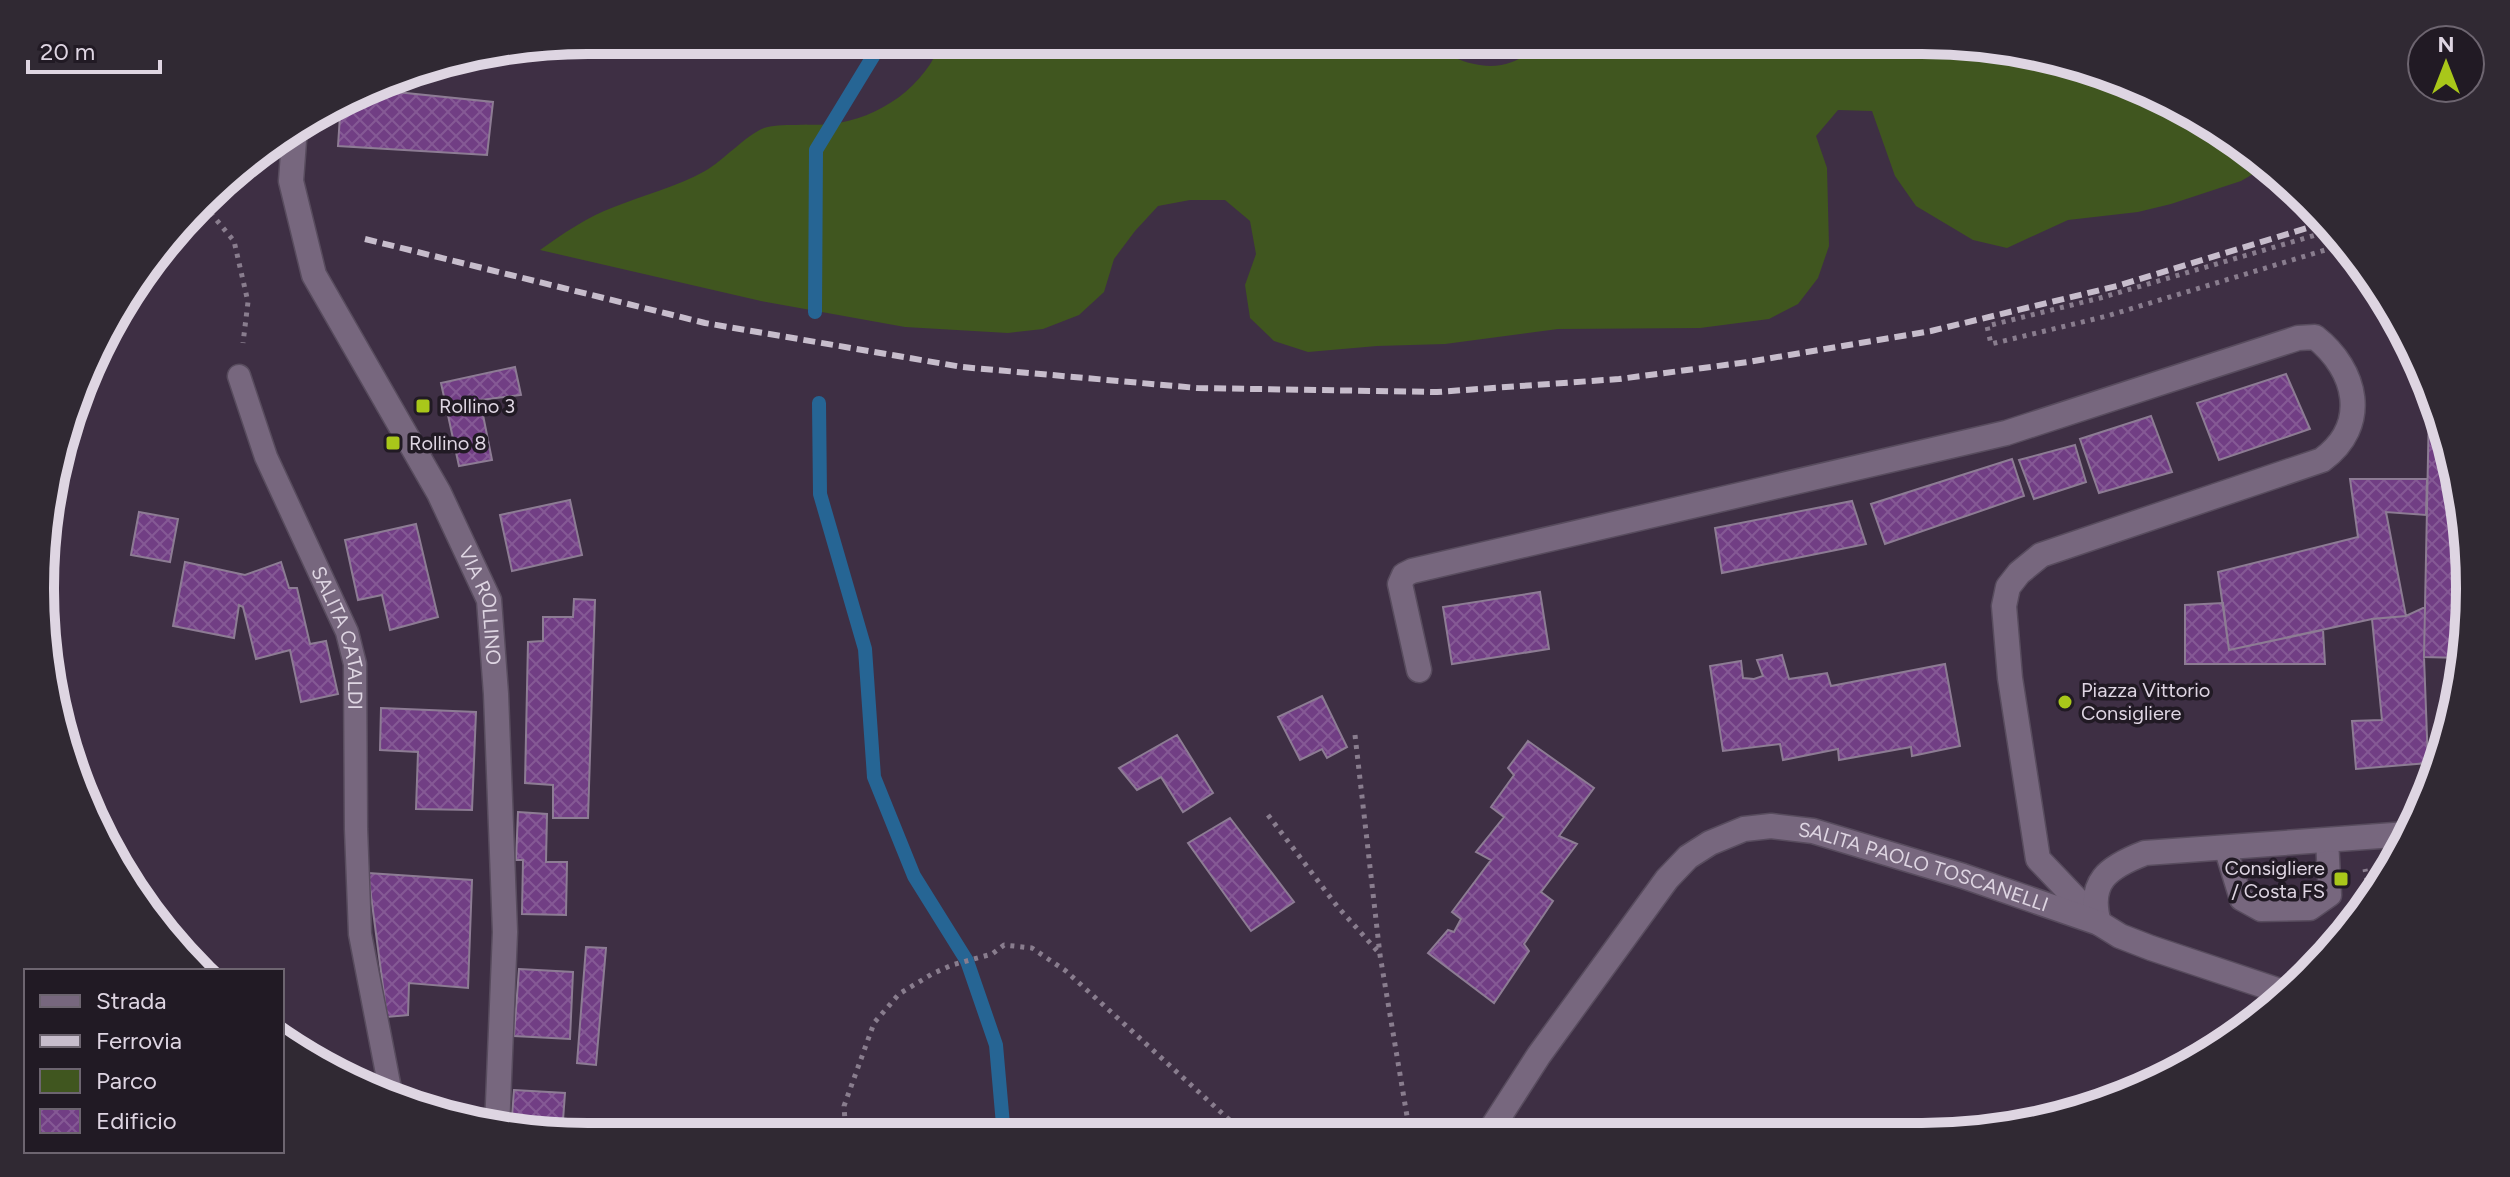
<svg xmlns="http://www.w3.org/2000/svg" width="2510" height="1177" viewBox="0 0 2510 1177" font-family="Figtree,sans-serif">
<defs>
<pattern id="building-cross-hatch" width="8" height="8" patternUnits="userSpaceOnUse" patternTransform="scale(2)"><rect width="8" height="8" fill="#713e84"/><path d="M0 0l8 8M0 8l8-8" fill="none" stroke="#855995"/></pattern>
</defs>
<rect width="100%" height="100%" fill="#3e2f44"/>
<path fill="#40561f" d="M 942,40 L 1422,40 C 1447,56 1481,74 1512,62 C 1526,57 1536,45 1551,40 L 1922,40 L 2029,51 L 2131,82 L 2226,132 L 2267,166 L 2241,181 L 2171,204 L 2138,212 L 2068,220 L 2007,248 L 1973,240 L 1916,206 L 1895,176 L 1872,111 L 1838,110 L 1816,136 L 1827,168 L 1829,246 L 1818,278 L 1798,304 L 1769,319 L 1700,328 L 1558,329 L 1445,344 L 1377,346 L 1308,352 L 1274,341 L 1250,318 L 1245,285 L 1256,254 L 1250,221 L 1225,200 L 1190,200 L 1158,206 L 1135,231 L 1114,259 L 1104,292 L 1079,315 L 1043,329 L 1008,333 L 905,327 L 761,301 L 540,250 C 564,233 587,217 614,207 C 644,195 676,187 705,171 C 723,161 746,135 764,128 C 778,123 814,126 831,124 C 879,119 926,86 942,40 Z"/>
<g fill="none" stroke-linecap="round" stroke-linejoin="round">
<path stroke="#266594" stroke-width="14" d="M 815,312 L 816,150 L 883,40
M 819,403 L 820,494 L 865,649 L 874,777 L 914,876 L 967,961 L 996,1045 L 1004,1136"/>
</g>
<path fill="url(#building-cross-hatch)" stroke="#8d7c94" stroke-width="2" d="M 367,89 L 493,102 L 487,155 L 338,146 L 341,101 Z
M 515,367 L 521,395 L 480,400 L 492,460 L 459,466 L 441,383 Z
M 2286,374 L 2310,429 L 2219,460 L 2197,403 Z
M 2429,408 L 2437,408 L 2459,481 L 2470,588 L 2463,658 L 2424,657 Z
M 2151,416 L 2172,472 L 2099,493 L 2080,439 Z
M 2075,445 L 2086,482 L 2034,499 L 2019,460 Z
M 2012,459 L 2024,496 L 1885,544 L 1871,504 Z
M 2350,479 L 2427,479 L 2426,515 L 2386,512 L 2406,616 L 2372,619 L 2229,650 L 2218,572 L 2358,537 Z
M 570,500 L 582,555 L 512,571 L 500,515 Z
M 1852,501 L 1866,544 L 1722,573 L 1715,528 Z
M 139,512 L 178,519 L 170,562 L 131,555 Z
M 416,524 L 438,617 L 390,630 L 382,595 L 358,600 L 345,540 Z
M 185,562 L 245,575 L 281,562 L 289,588 L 297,588 L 310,644 L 326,641 L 338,694 L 301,702 L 290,650 L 256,659 L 243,607 L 239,605 L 234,638 L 173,626 Z
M 1540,592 L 1549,649 L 1452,664 L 1443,607 Z
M 574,599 L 595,600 L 588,818 L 553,818 L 553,785 L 525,783 L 528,642 L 543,641 L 543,617 L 573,617 Z
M 2223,603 L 2229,650 L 2323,630 L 2325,664 L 2185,664 L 2185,605 Z
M 2425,607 L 2424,657 L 2428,763 L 2356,769 L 2352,721 L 2382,720 L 2372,619 L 2406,616 Z
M 1782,655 L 1789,679 L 1827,673 L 1831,686 L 1945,664 L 1960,746 L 1912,756 L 1911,747 L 1839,760 L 1838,749 L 1783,760 L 1780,744 L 1723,751 L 1710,666 L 1741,661 L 1743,678 L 1754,679 L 1763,676 L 1757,660 Z
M 1322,696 L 1347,747 L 1327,758 L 1322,749 L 1300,760 L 1278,717 Z
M 381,708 L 476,712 L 472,810 L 416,809 L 418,752 L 380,750 Z
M 1177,735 L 1213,793 L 1183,812 L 1161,777 L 1137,790 L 1119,768 Z
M 1528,741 L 1594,788 L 1559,836 L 1577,844 L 1541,892 L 1553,901 L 1524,944 L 1529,951 L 1494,1003 L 1428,953 L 1448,930 L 1454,932 L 1461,919 L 1452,912 L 1491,860 L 1476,852 L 1504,817 L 1491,807 L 1514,775 L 1508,768 Z
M 518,812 L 547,814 L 546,862 L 567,862 L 566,915 L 522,914 L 523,860 L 516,860 Z
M 1230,818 L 1294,902 L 1251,931 L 1188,843 Z
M 368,873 L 472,880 L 468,988 L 409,983 L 408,1015 L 387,1017 Z
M 586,947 L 606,948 L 596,1065 L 577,1063 Z
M 519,969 L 573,972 L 570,1039 L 514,1036 Z
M 514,1090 L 565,1093 L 562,1134 L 511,1129 Z
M 431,1104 L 460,1105 L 459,1120 L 431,1111 Z
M 1354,1121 L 1364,1134 L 1338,1134 Z"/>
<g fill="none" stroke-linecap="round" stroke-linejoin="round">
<g stroke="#584c5e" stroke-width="25">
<g id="lane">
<path id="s1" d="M 239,376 L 266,457 L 347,632 L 355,664 L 356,829 L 360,934 L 392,1099"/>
<path d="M 2225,847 L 2241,899 L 2261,910 L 2310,909 L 2330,895 L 2327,840"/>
</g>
</g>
<g stroke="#584c5e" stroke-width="27">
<g id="street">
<path id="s2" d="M 295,127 L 291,181 L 314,275 L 439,493 L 489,600 L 496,694 L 505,932 L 497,1128"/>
<path d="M 1419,670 L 1400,584 L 1404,575 L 1412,571 L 2006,433 L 2298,338 L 2315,337 C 2357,370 2370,425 2322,460 L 2041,555 L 2019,573 L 2008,587 L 2004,606 L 2010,678 L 2038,859 L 2099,923"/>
<path d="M 2099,923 C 2087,882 2108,867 2145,853 L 2408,834"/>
<path id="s3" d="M 1488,1134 L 1539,1055 L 1667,879 L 1688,857 L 1710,843 L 1744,829 L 1771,826 L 1813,831 L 1963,876 L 2099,923 L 2120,936 L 2151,948 L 2286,993"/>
</g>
</g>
<path stroke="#897d8e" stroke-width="5" stroke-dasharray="4 6" stroke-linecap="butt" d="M 204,205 L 234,241 L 248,302 L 243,343
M 2333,230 L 2100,298 L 1987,326 L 1991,344 L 2107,316 L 2345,244
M 1355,735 L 1380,955 L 1410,1134
M 1268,815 L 1337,906 L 1380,954
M 2363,911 L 2368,887 L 2365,869
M 846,1136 L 844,1106 L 874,1023 L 899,994 L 932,974 L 952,965 L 992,954 L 1004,945 L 1032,948 L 1066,971 L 1246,1135"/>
<use href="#lane" stroke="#77677e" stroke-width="22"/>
<use href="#street" stroke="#77677e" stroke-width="24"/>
<path stroke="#c7bdcc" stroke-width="6" stroke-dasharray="12 6" stroke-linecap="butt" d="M 365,239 L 705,323 L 962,367 L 1197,388 L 1437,392 L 1619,379 L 1748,362 L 1931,331 L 2117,286 L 2327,222"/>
</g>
<g fill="#a9c71a" stroke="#211a24" stroke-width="3">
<rect x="415" y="398" width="16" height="16" rx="4"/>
<rect x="385" y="435" width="16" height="16" rx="4"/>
<circle cx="2065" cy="702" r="8"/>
<rect x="2333" y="871" width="16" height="16" rx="4"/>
</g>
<g text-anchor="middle" stroke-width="7" stroke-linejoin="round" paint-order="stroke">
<g font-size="20" fill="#ded5e2" stroke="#211a24" text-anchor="start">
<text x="439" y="413">Rollino 3</text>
<text x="409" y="450">Rollino 8</text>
<text x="2081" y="697">Piazza Vittorio<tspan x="2081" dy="23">Consigliere</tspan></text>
<text x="2325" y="875" text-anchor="end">Consigliere<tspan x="2325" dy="23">/ Costa FS</tspan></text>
</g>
<g font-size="20" fill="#ded5e2" stroke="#211a24">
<text dy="7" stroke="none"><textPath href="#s2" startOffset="524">VIA ROLLINO</textPath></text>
<text dy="7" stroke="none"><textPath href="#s1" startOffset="282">SALITA CATALDI</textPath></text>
<text dy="7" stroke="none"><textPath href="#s3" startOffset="590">SALITA PAOLO TOSCANELLI</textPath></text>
</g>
</g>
<path d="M0 0H2510V1177H0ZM588 54H1922A534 534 0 0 1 2456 588V589A534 534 0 0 1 1922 1123H588A534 534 0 0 1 54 589V588A534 534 0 0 1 588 54Z" fill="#302933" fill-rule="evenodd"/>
<path fill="none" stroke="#ded5e2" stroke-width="10" d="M588 54H1922A534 534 0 0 1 2456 588V589A534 534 0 0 1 1922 1123H588A534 534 0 0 1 54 589V588A534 534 0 0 1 588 54Z"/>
<rect x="24" y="969" width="260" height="184" fill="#211a24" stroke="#6d6570" stroke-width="2"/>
<rect x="40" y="995" width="40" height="12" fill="#77677e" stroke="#6d6570" stroke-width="2"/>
<text x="96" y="1009" font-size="24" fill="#ded5e2">Strada</text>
<rect x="40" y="1035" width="40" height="12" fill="#c7bdcc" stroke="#6d6570" stroke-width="2"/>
<text x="96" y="1049" font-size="24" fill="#ded5e2">Ferrovia</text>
<rect x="40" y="1069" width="40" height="24" fill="#40561f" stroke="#6d6570" stroke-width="2"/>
<text x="96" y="1089" font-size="24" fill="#ded5e2">Parco</text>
<rect x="40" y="1109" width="40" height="24" fill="url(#building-cross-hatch)" stroke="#6d6570" stroke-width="2"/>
<text x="96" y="1129" font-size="24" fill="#ded5e2">Edificio</text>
<g transform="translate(2446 64)"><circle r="38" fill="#211a24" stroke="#6d6570" stroke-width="2"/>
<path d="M0-6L14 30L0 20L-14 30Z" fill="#a9c71a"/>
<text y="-12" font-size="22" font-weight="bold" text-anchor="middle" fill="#ded5e2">N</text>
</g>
<path d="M28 60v12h132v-12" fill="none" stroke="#ded5e2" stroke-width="4"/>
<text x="40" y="60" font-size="24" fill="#ded5e2" stroke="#211a24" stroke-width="6" paint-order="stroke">20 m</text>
</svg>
